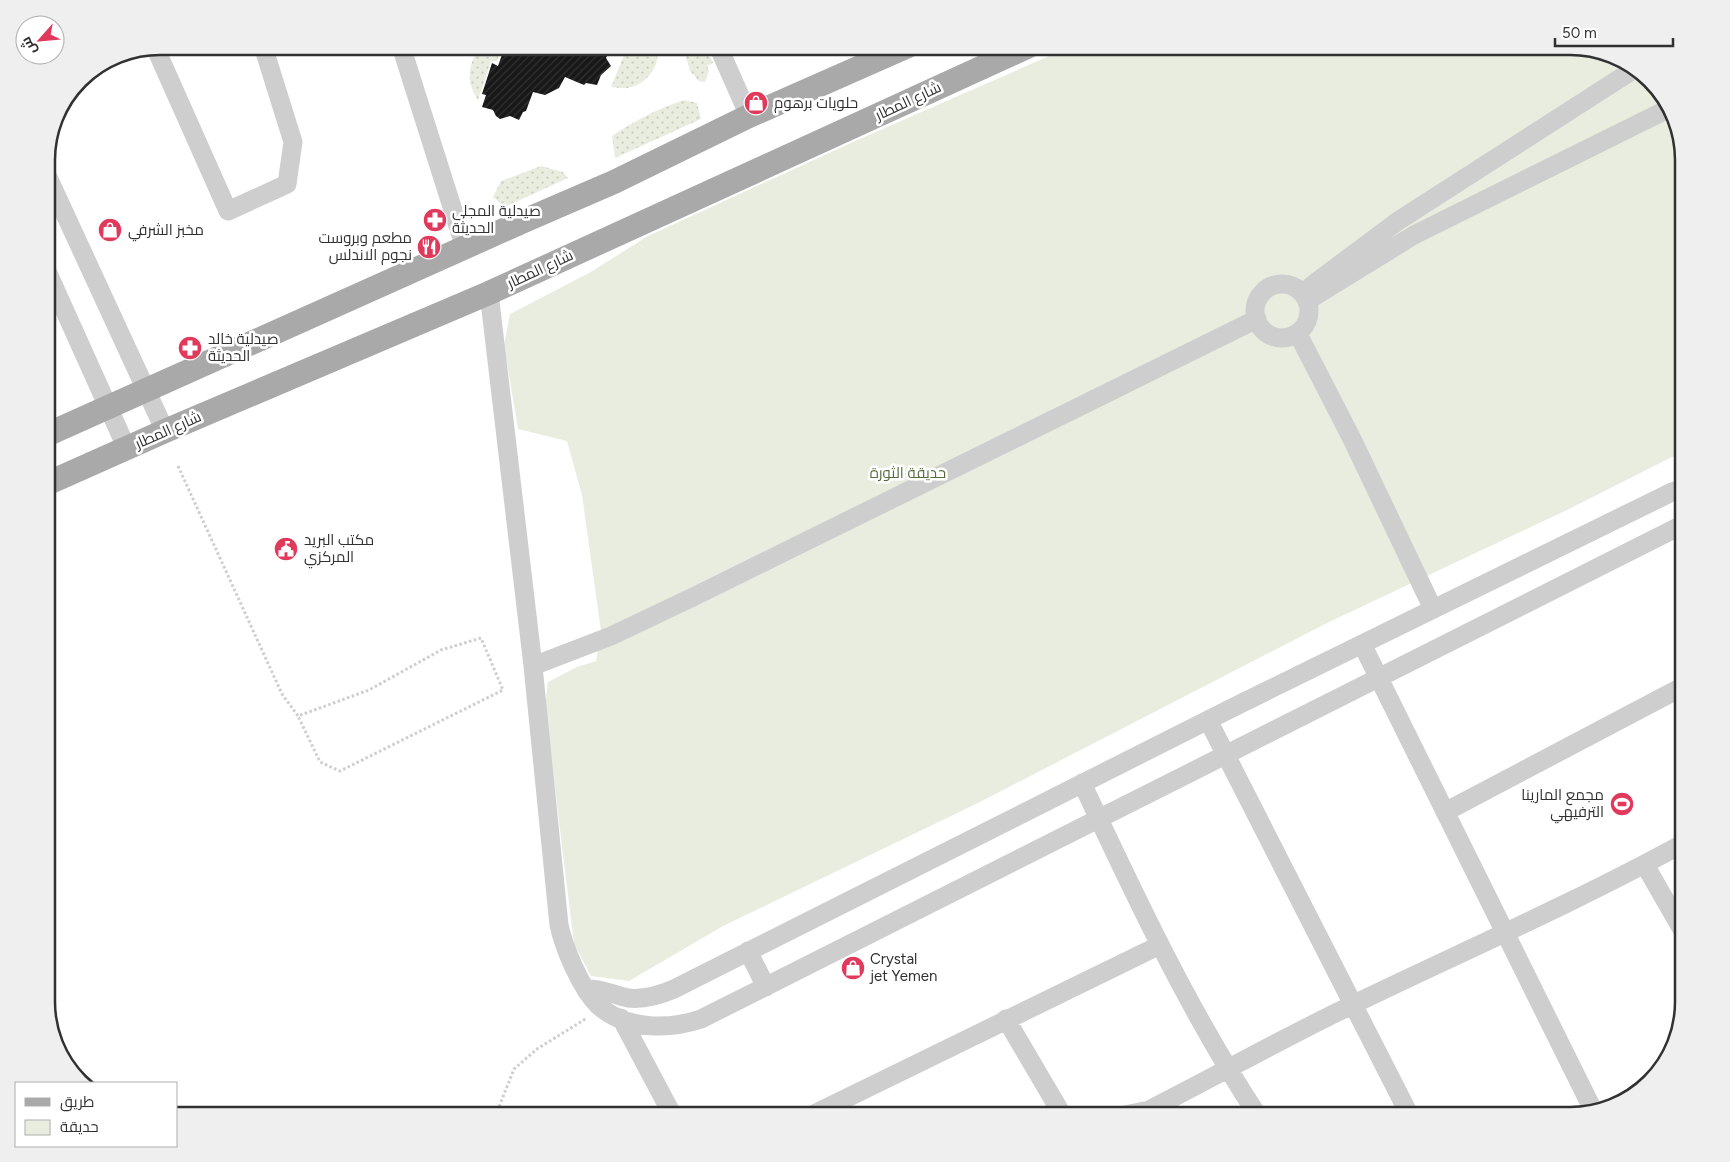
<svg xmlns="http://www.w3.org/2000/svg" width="1730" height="1162" viewBox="0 0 1730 1162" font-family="Figtree,Cairo,sans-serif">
<defs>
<pattern id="grass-dots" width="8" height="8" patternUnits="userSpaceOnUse" patternTransform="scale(1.25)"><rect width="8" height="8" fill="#e8eddf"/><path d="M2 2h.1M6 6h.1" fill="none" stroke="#c7ccc0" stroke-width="1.8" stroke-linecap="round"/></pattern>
<pattern id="building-hatch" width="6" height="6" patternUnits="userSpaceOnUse" patternTransform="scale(1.25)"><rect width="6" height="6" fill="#181818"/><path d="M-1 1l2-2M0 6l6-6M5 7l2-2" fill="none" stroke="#313131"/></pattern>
</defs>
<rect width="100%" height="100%" fill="#fff"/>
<path fill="url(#grass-dots)" d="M 478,46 L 502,47 L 497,61 L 491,61 L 478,100 C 465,79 469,69 478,46 Z
M 624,46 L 657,46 C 661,66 647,85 627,88 C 622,89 616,87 611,87 L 624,55 Z
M 683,46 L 705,46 L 713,63 L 707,66 L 709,71 L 705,82 L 699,81 L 690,71 Z
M 684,100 L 697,103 L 701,119 L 615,158 L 612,136 C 634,121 659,108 684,100 Z
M 541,166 L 563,172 L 568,178 L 505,207 L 493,197 L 501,181 Z"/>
<path fill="#e8eddf" d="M 1072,46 L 1570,46 L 1633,66 L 1669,103 L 1684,160 L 1684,451 L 1565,511 L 1327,623 L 978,803 L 723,926 L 629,981 L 591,976 L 574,944 L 545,707 L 548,682 L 577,667 L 596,661 L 601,631 L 582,495 L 567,441 L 518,429 L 504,345 L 510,314 L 589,273 L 648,236 L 853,142 Z"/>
<path fill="url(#building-hatch)" d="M 505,46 L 612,46 L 606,58 L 611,66 L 601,75 L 597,85 L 586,83 L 584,85 L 565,77 L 559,88 L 545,95 L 533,92 L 526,111 L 523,112 L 519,120 L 510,116 L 500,119 L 496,116 L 493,110 L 482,107 L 486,95 L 482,94 L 492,63 L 498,66 Z"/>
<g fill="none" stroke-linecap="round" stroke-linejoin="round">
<path stroke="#cecece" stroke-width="3" stroke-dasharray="2.5 2.5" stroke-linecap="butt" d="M 178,466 L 282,694 L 298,716 L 369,690 L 441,650 L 481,638 L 503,690 L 340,771 L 320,762 L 298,716
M 502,1116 L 499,1107 L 514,1069 L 537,1049 L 587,1018"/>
<path stroke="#cecece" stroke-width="19" d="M 401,46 L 465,248
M 718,46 L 749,116
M 155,47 L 228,211 L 287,184 L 293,142 L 263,46
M 46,173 L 165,431
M 46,269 L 127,449
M1255 311a27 27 0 1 1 54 0a27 27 0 1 1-54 0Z
M 1311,286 L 1398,221 L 1636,68
M 489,293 L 533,666 L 559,925 C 564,948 581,989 598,1005 C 625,1030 668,1030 701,1019 L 1684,524
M 1307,301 L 1414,235 L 1670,108
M 1298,334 L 1352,439 L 1433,609
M 1362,644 L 1593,1110
M 533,666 L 611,636 L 691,598 L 1257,319
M 1208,720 L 1410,1116
M 1082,783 C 1135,896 1189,1011 1258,1116
M 1445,812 L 1684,686
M 1645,865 L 1684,933
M 748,951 L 766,987
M 586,989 C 601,988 613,995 628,998 C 644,1000 660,995 674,989 L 1240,704 L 1672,492 L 1684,488
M 621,1018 L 673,1116
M 1006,1019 L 1063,1116
M 810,1116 L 1160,945
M 1120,1116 L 1149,1110 C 1218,1075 1285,1037 1354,1004 C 1464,951 1576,902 1684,843"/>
<path stroke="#a9a9a9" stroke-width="24" d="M 46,435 L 526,220 L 614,182 L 749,116 L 908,46
M 46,484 L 165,431 L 489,293 L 1029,46"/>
</g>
<defs>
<g id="shop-disc" transform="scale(1.25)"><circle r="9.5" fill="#e1395b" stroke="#fff"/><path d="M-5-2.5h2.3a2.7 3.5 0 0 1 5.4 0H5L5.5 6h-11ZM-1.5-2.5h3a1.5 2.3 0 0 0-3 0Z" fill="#fff"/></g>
<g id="pharmacy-disc" transform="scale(1.25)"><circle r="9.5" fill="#e1395b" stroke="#fff"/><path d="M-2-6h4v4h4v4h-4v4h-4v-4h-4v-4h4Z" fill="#fff"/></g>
<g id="restaurant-disc" transform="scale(1.25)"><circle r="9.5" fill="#e1395b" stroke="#fff"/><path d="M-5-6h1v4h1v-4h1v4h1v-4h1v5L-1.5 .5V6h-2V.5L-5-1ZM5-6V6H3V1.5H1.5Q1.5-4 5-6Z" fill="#fff"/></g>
<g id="civic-disc" transform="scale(1.25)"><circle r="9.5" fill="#e1395b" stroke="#fff"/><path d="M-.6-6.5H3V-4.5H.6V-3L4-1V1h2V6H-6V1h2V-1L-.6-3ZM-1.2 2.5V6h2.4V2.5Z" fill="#fff"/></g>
<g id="stadium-disc" transform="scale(1.25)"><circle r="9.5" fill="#e1395b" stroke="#fff"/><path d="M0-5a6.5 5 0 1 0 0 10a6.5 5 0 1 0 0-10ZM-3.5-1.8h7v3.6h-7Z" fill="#fff"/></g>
</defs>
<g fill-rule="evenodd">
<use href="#shop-disc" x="756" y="103"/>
<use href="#pharmacy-disc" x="435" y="220"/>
<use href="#shop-disc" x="110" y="230"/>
<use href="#restaurant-disc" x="429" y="247"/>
<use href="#pharmacy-disc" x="190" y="348"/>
<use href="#civic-disc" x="286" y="549"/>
<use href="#stadium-disc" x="1622" y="804"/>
<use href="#shop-disc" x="853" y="968"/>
</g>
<g text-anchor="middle" stroke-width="5" stroke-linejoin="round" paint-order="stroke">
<g font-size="15" fill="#313131" stroke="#fff">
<text transform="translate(908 101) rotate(-25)" y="5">شارع المطار</text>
<text transform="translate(540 269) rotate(-25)" y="5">شارع المطار</text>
<text transform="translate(168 430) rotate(-24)" y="5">شارع المطار</text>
</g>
<g font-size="15" fill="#313131" stroke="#fff" text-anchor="start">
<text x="774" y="108">حلويات برهوم</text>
<text x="452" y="216">صيدلية المجلي<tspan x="452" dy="17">الحديثة</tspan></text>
<text x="128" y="235">مخبز الشرفي</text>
<text x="412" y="243" text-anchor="end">مطعم وبروست<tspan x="412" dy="17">نجوم الاندلس</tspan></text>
<text x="208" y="344">صيدلية خالد<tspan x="208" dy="17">الحديثة</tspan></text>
<text x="304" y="545">مكتب البريد<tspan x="304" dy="17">المركزي</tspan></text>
<text x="1604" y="800" text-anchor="end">مجمع المارينا<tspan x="1604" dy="17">الترفيهي</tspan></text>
<text x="870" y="964">Crystal<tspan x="870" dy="17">jet Yemen</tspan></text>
</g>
<g font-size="15" fill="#596c3f" stroke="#fff">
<text x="908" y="478">حديقة الثورة</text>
</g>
</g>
<path d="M0 0H1730V1162H0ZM160 55H1570A105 105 0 0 1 1675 160V1002A105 105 0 0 1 1570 1107H160A105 105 0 0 1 55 1002V160A105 105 0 0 1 160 55Z" fill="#efefef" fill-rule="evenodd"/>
<path fill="none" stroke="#313131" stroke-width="2.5" d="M160 55H1570A105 105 0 0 1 1675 160V1002A105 105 0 0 1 1570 1107H160A105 105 0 0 1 55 1002V160A105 105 0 0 1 160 55Z"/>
<rect x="15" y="1082" width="162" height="65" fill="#ffffff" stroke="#adadad"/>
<rect x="25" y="1098" width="25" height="8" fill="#a9a9a9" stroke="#adadad"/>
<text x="60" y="1107" font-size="15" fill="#313131">طريق</text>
<rect x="25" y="1120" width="25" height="15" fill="#e8eddf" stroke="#adadad"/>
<text x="60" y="1132" font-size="15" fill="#313131">حديقة</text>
<g transform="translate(40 40) rotate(243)"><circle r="24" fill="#ffffff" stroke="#adadad"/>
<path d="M0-4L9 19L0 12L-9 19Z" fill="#e1395b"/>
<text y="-8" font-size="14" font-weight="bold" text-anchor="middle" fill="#313131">ش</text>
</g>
<path d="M1555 38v8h118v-8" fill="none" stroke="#313131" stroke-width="2.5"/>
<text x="1562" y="38" font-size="15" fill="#313131" stroke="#ffffff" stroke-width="4" paint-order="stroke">50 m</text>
</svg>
